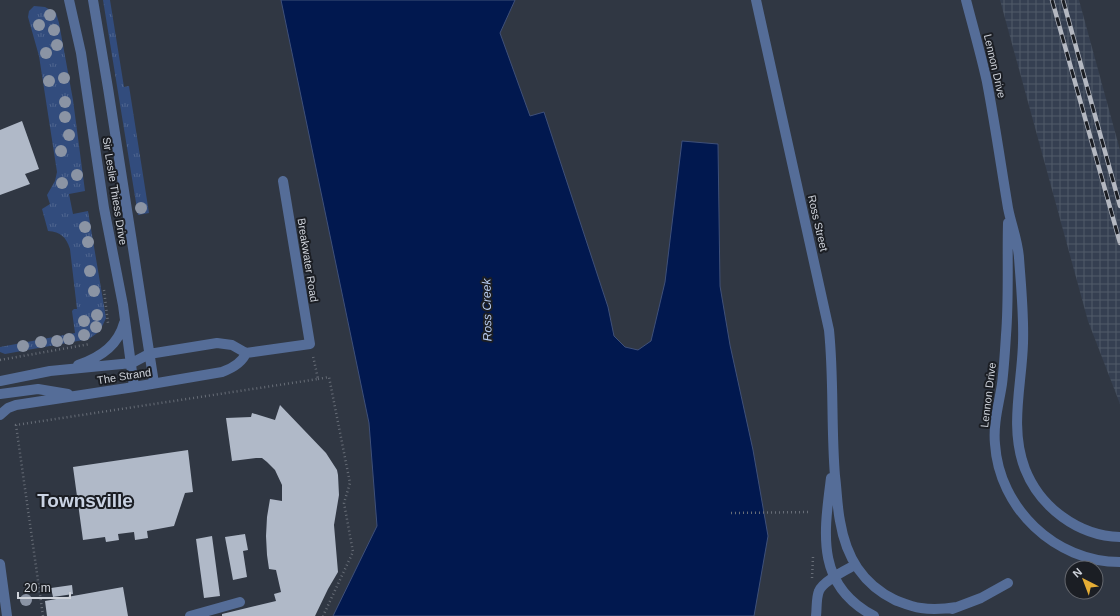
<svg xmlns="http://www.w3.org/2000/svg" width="1120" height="616" viewBox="0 0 1120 616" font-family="Helvetica,sans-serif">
<defs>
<pattern id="industrial-grid" width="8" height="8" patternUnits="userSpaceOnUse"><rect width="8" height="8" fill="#353f51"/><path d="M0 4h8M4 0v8" fill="none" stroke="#515a69"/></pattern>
<pattern id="grass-tufts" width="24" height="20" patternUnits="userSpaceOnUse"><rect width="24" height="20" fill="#324c7d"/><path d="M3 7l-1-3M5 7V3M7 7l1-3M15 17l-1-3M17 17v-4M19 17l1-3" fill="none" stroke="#4f658f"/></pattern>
</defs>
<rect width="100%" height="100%" fill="#303743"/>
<path fill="url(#industrial-grid)" d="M 1000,0 L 1079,0 L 1120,150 L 1120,404 L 1088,321 Z"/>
<path fill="url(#grass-tufts)" d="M 103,0 L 110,0 L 124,87 L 129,86 L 149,213 L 138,215 Z
M 34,6 L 45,7 L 56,13 L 59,23 L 73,100 L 85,191 L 69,194 L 73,214 L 88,211 L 106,318 L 100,331 L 89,339 L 5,354 L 0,352 L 0,347 L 75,333 L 72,311 L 74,309 L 77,309 L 70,249 C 66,237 61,232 48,231 L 42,209 L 50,204 L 47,195 L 55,181 L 57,172 L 39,56 L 28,17 L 29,11 Z"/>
<path fill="#01184f" stroke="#3f5079" d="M 281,0 L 515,0 L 500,33 L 530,116 L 544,112 L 608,307 L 614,336 L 625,347 L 638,350 L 651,341 L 665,282 L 682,141 L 718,144 L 720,286 L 730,345 L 753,450 L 768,536 L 754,616 L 333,616 L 377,526 L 369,423 Z"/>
<path fill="#b0b9c8" d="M 22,121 L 39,169 L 25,174 L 30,184 L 0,195 L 0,130 Z
M 280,405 L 326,453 L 337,470 L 338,475 L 339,495 L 334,525 L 338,572 L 328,589 L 315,616 L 222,616 L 222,614 L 276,601 L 274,594 L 281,592 L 276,570 L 269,569 L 267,555 L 266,536 L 267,517 L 270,499 L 282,501 L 282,485 L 275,470 L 267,462 L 262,458 L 256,458 L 232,461 L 226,418 L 251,417 L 252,413 L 275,420 Z
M 188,450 L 193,492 L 185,493 L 174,526 L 147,531 L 148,538 L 135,540 L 134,532 L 118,534 L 119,540 L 106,542 L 105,537 L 83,540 L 73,467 Z
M 245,534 L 248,550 L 243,551 L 247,577 L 233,580 L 225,537 Z
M 212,536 L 220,596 L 204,598 L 196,539 Z
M 72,585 L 73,594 L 53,597 L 51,588 Z
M 123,587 L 128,616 L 47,616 L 45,601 Z"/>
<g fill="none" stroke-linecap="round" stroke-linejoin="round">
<path stroke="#676d77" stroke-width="2.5" stroke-dasharray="1 3" stroke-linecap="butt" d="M 104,290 L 108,323
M 0,360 L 90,344
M 318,379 L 329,377 L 350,483 L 344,503 L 353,552 L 323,616
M 731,513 L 810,512
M 812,578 L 813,557
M 43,616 L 16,425 L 318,379 L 313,356"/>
<path stroke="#556d98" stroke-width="10" d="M 69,0 L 81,53 L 104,208 L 123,305 L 134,387
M 93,0 L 108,88 L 154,383
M 756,0 L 829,330 C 834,379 831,427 835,476 C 837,491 837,506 840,521 C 846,557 862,584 895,600 C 903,603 912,607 921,608 C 933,610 945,609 957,607
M 966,0 C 973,27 981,55 987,82 C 995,124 1001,166 1008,208 C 1011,224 1018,241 1019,258 C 1021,286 1024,315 1023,343 C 1022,384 1009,428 1025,469 C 1040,507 1078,536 1120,537
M 1008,223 C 1007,260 1009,298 1006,335 C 1005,351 1004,368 1002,384 C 999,404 993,423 995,444 C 999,508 1055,562 1120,562
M 78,365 C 99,358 118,346 124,323
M 0,381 L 50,371 L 132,363 L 149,354 L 217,343 L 232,345 L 246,353 L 310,344 L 283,181
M 0,394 L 38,389 L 68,394
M 0,415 L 8,408 L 16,405 L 134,387 L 222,372 C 233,368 242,363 246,353
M 831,478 C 824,533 815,585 874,616
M 0,564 L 7,616
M 952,609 L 981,598 L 1008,583
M 190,616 L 240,602
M 816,616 C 817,608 816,598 819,591 C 823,581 846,570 855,565"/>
<g stroke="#b4b8c1" stroke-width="4.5">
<path id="rail" d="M 1052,0 L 1120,243
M 1063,0 L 1120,206"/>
</g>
<use href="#rail" stroke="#1b1e24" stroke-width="3" stroke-dasharray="9" stroke-linecap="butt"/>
</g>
<g fill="#8b94a4">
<circle cx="50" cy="15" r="6"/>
<circle cx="39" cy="25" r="6"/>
<circle cx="54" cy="30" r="6"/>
<circle cx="57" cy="45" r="6"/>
<circle cx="46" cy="53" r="6"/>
<circle cx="64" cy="78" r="6"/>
<circle cx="49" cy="81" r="6"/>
<circle cx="65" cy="102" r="6"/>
<circle cx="65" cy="117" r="6"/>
<circle cx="69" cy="135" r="6"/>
<circle cx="61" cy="151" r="6"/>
<circle cx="77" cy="175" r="6"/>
<circle cx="62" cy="183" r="6"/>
<circle cx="141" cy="208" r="6"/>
<circle cx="85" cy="227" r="6"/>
<circle cx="88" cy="242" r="6"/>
<circle cx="90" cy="271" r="6"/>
<circle cx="94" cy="291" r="6"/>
<circle cx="97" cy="315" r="6"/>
<circle cx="84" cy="321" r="6"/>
<circle cx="96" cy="327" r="6"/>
<circle cx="84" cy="335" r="6"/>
<circle cx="69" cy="339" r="6"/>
<circle cx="57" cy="341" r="6"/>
<circle cx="41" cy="342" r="6"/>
<circle cx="23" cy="346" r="6"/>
<circle cx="26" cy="600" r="6"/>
</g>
<g text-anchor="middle" stroke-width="4" stroke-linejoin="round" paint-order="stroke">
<g font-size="11" fill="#cfd3db" stroke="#1b1e24">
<text transform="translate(995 66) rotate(77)" y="4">Lennon Drive</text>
<text transform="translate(115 191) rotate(81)" y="4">Sir Leslie Thiess Drive</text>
<text transform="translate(818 223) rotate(77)" y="4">Ross Street</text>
<text transform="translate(308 260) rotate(81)" y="4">Breakwater Road</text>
<text transform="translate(124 376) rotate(-9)" y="4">The Strand</text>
<text transform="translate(988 395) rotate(-83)" y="4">Lennon Drive</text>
</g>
<g font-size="12" font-style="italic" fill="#b9cdf1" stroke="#1b1e24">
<text transform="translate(487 310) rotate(-91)" y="4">Ross Creek</text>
</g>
<g font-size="19" font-weight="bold" fill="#cad3e3" stroke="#1b1e24">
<text x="85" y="507">Townsville</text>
</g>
</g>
<g transform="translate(1084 580) rotate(318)"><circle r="19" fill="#1b1e24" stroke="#63666d"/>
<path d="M0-3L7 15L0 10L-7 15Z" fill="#e5ad35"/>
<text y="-6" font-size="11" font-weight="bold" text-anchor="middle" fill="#cfd3db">N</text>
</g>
<path d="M18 592v6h52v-6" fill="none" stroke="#cfd3db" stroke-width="2"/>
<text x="24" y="592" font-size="12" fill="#cfd3db" stroke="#1b1e24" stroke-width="3" paint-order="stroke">20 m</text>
</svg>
